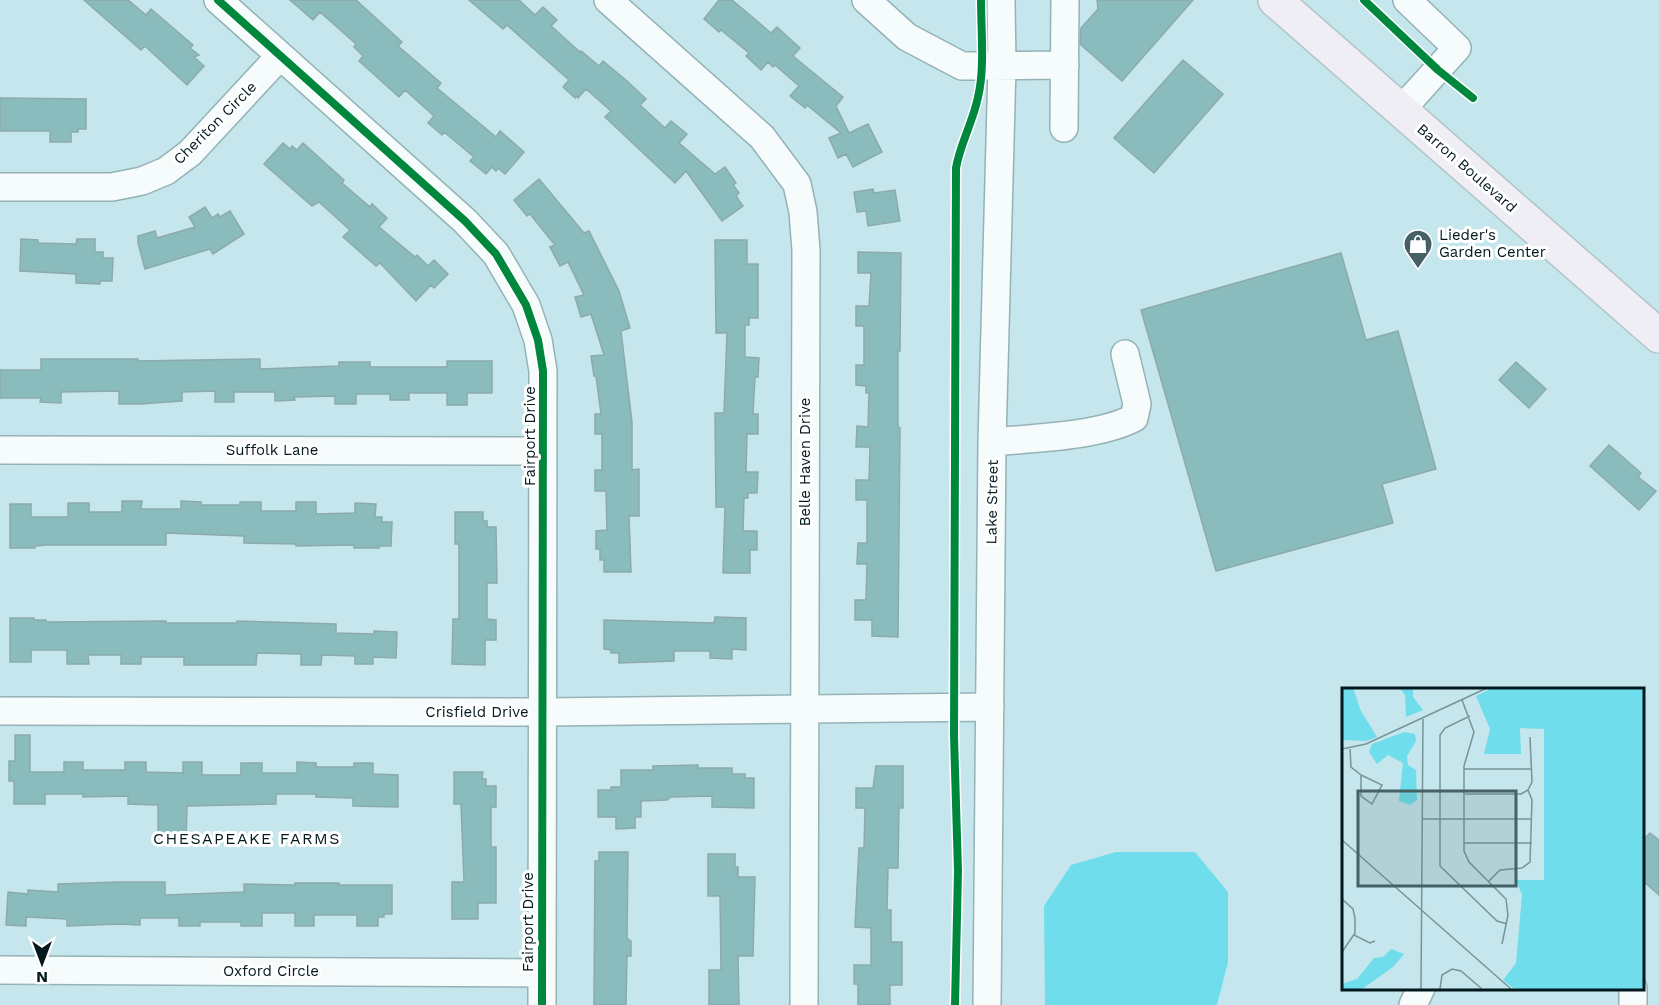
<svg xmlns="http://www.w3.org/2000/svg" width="1659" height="1005" viewBox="0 0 1659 1005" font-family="'Work Sans',sans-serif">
<rect width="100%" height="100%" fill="#c5e6ec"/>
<path fill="#6fddec" d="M 1116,852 L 1195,852 L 1228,892 L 1228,962 L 1217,1005 L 1045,1005 L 1044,906 L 1071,865 Z"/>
<path fill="#8bbcbd" stroke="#8caaac" stroke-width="1.5" d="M 84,0 L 128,0 L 146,15 L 151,9 L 193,45 L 190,48 L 199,55 L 194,57 L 204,66 L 187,85 L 145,46 L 141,50 Z
M 290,0 L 356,0 L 402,42 L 398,46 L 441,83 L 437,88 L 496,137 L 500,131 L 524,152 L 505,174 L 498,168 L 496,171 L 492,167 L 486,174 L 470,161 L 474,157 L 444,132 L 442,135 L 428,123 L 434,116 L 405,90 L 399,97 L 359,61 L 363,56 L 354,47 L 356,44 L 320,12 L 313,20 Z
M 469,0 L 519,0 L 535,15 L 543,7 L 557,20 L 551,26 L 580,52 L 581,51 L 599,66 L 603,61 L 627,81 L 646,99 L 640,105 L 665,128 L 671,121 L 687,134 L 679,143 L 715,174 L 725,167 L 736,183 L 733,185 L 739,193 L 736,196 L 743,206 L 722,221 L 686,171 L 675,183 L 605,117 L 611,111 L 586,89 L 578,98 L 577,96 L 575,98 L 563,87 L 569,80 L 507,25 L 503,29 Z
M 719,0 L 732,0 L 771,33 L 777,27 L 800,48 L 793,56 L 843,97 L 836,106 L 849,133 L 868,124 L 882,152 L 853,167 L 846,154 L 838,158 L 829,138 L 841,133 L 807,105 L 805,108 L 790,96 L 799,86 L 775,65 L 773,67 L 768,62 L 761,70 L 746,56 L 749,53 L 721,30 L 719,32 L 704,19 Z
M 1097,0 L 1193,0 L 1122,81 L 1080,44 L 1081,28 L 1098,9 Z
M 1183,60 L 1223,94 L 1154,173 L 1114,138 Z
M 0,98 L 86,99 L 86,129 L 78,129 L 78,132 L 71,132 L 71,142 L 50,142 L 50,131 L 0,131 Z
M 283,143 L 290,149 L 292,146 L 297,150 L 303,143 L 344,180 L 342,183 L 370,207 L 372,204 L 387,218 L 379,227 L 415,257 L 417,255 L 428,266 L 434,260 L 448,274 L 434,288 L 431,285 L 416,301 L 380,263 L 376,266 L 343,237 L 350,230 L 319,202 L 312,206 L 264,164 Z
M 539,179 L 584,233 L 589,231 L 619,291 L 630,328 L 621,331 L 632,422 L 632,470 L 639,469 L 639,516 L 629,516 L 631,572 L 604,572 L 604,560 L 600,560 L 600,549 L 596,549 L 596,531 L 607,530 L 606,491 L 595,491 L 595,470 L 602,470 L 602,434 L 595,434 L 595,414 L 601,414 L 596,376 L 594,376 L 591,356 L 604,355 L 591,314 L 581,317 L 575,297 L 584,295 L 568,262 L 560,266 L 550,247 L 555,245 L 530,214 L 527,216 L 514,200 Z
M 873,189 L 874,193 L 895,190 L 900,221 L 868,226 L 866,211 L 857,212 L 854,192 Z
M 205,207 L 212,218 L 218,214 L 220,217 L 230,211 L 244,234 L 213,254 L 210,249 L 145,269 L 138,243 L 138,236 L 155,231 L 157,238 L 195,227 L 189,217 Z
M 21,239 L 38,240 L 38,243 L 76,244 L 77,239 L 95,239 L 95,252 L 103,252 L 103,258 L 113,258 L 112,281 L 100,281 L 100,284 L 76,283 L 76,274 L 20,271 Z
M 715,240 L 747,240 L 747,264 L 758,264 L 758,318 L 749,318 L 749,325 L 745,325 L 745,357 L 759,358 L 758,377 L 755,377 L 753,414 L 758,414 L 758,434 L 747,434 L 746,472 L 758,472 L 757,493 L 748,493 L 748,498 L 744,498 L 743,531 L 757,531 L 757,550 L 750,550 L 750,573 L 723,573 L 725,507 L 716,507 L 715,413 L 724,413 L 727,333 L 716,333 Z
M 858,252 L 901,253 L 900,351 L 898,351 L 898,427 L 900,428 L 898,637 L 872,636 L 872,620 L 855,620 L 855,600 L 866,600 L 867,564 L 857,564 L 858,543 L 867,543 L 867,500 L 856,500 L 856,480 L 869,480 L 870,447 L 856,447 L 857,426 L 868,427 L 869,393 L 866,393 L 866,386 L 856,385 L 856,365 L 864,365 L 864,326 L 856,326 L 856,306 L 869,306 L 871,273 L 858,273 Z
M 1341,253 L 1366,340 L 1398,331 L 1436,469 L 1382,484 L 1393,523 L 1216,571 L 1141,310 Z
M 41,359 L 138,359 L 138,361 L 260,359 L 260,369 L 339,366 L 339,362 L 370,362 L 370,367 L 447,367 L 447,361 L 492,361 L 492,393 L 467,393 L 467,405 L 447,405 L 447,393 L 409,393 L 409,400 L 390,400 L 390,394 L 356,394 L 356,404 L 335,404 L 335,396 L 294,397 L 295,400 L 275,401 L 275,392 L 234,392 L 234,402 L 215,402 L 215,391 L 182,392 L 182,401 L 140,404 L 119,404 L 119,391 L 61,392 L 61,403 L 40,402 L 41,398 L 0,398 L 0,370 L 41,370 Z
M 1516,362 L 1546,389 L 1529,408 L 1499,380 Z
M 1609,445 L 1641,473 L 1638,477 L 1656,491 L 1639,510 L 1590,466 Z
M 122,501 L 142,501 L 141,509 L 181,509 L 181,501 L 201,502 L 201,505 L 240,505 L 240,502 L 261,502 L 261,511 L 296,511 L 296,502 L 316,502 L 316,514 L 355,513 L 355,503 L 376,504 L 375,517 L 382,517 L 382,522 L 392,522 L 391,546 L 379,546 L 379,548 L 354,548 L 354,545 L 296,546 L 296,544 L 244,543 L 244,536 L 166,533 L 166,545 L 46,545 L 35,546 L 35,548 L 10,548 L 10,504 L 31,504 L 31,517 L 68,517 L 68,503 L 89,503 L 89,512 L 122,512 Z
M 455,512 L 483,512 L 483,521 L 487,521 L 487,527 L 496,527 L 497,583 L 487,583 L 487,619 L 496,620 L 496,640 L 485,640 L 485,665 L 452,664 L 453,619 L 459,619 L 459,544 L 455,544 Z
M 715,617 L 746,618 L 746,650 L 732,649 L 732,659 L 710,658 L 710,651 L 674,651 L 674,661 L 619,663 L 619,653 L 611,653 L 611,650 L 604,649 L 604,620 L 714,623 Z
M 10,618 L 34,618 L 34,620 L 46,620 L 46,622 L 166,621 L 166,623 L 237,623 L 237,621 L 336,624 L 336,633 L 374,634 L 374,631 L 397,632 L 396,658 L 373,657 L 373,664 L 355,664 L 355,656 L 322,655 L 321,665 L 301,665 L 301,654 L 257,653 L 256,665 L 184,665 L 184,657 L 141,657 L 141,664 L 121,664 L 121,655 L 88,655 L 89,664 L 67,664 L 67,650 L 31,650 L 31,662 L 10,662 Z
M 15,735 L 30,735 L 30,772 L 64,772 L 64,762 L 83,762 L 83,770 L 125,770 L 125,762 L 146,762 L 146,772 L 183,773 L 183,762 L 202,762 L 202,775 L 241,775 L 241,763 L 262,763 L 262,773 L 297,773 L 297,762 L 316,763 L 316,767 L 354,767 L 354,763 L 373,763 L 373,774 L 398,775 L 398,807 L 353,806 L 353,798 L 316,797 L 316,794 L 276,794 L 276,804 L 187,806 L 186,843 L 158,843 L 158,805 L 128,804 L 128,796 L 83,797 L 83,794 L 45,794 L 45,804 L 14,804 L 14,781 L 9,781 L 9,761 L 15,761 Z
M 698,765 L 698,768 L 732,768 L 732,774 L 745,774 L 745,778 L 754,778 L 754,808 L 712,807 L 712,796 L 671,797 L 667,800 L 641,801 L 641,817 L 635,817 L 635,828 L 616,829 L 616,817 L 598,817 L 598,790 L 611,790 L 611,787 L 621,787 L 621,770 L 653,770 L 653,766 Z
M 876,766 L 903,766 L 903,808 L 899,808 L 898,868 L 888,868 L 887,910 L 891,910 L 891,942 L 902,942 L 902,985 L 890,985 L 890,1005 L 858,1005 L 858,984 L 854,984 L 854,965 L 871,965 L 871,928 L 855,927 L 859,848 L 864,848 L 865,808 L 856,808 L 856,788 L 873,788 Z
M 454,772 L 483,772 L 482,779 L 486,779 L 486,786 L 496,786 L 496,807 L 491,807 L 491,847 L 496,847 L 496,903 L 478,903 L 478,919 L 452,919 L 452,882 L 464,882 L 461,804 L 454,804 Z
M 1650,833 L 1659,840 L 1659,895 L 1642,880 L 1642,841 Z
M 599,852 L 628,852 L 627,938 L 631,941 L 631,956 L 627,956 L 626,1005 L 594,1005 L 595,861 L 599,861 Z
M 708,854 L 735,854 L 735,867 L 738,867 L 738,877 L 755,877 L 753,956 L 738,956 L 739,1005 L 709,1005 L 709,970 L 721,970 L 720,896 L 708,896 Z
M 120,882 L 165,882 L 165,895 L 244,892 L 244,884 L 295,885 L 295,883 L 339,883 L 339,885 L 392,885 L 392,914 L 384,914 L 384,917 L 378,917 L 378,926 L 357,926 L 357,915 L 314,915 L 314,926 L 295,926 L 295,913 L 262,913 L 262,926 L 241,926 L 241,922 L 200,922 L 200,926 L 179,926 L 179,918 L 140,918 L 140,925 L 120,924 L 67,926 L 67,919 L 26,917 L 26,926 L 6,925 L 8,892 L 28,894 L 28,890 L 58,892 L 58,884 Z"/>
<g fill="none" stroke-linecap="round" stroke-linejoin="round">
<g stroke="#95b2b7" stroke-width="30">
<path id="minor" d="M 218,0 L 465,221 L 496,254 L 526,305 L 538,340 L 543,371 L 542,1005
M 608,0 L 762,137 L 797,184 L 803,212 L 806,250 L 804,1005
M 866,0 L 907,37 L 962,66 L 1065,65
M 1401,110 L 1457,48 L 1407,0
M 1064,128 L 1065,0
M 0,187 L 112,187 L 142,181 L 166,171 L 190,153 L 280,56
M 992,442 C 1034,438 1096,437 1134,418 L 1137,404 L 1125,354
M 0,450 L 543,451
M 0,711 L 543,712 L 990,707
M 0,970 L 542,973
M 987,1005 L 992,442 L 1002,66 L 1001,0
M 1413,1005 L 1421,988
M 1633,1005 L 1633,988"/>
</g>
<g stroke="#b3c4c6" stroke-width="36">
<path id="major" d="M 1275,0 L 1659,336"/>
</g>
<use href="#minor" stroke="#f6fbfc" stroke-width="27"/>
<use href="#major" stroke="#eeeef4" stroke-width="33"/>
<g stroke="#fff" stroke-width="11">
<path id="cycleway" d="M 218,0 L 465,221 L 496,254 L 526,305 L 538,340 L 543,371 L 542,1005
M 1364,0 L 1438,70 L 1473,98
M 955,1005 L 958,871 L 954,736 L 956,168 C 960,144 973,122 978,97 C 985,69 981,29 981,0"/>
</g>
<use href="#cycleway" stroke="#00873e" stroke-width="8"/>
</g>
<defs>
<g id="shop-pin" transform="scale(1.5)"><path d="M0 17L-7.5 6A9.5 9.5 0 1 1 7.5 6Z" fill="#466165" stroke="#fff"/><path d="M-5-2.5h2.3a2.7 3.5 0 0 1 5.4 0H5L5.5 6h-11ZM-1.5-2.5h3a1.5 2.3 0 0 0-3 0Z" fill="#fff"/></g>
</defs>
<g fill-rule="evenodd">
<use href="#shop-pin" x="1418" y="244"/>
</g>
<g text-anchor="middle" stroke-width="6" stroke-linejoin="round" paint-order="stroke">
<g font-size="15" fill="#02191d" stroke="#fff">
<text transform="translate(215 123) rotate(-45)" y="5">Cheriton Circle</text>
<text transform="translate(1467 168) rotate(41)" y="5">Barron Boulevard</text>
<text transform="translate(530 436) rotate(-90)" y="5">Fairport Drive</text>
<text x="272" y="455">Suffolk Lane</text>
<text transform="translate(805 462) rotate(-90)" y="5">Belle Haven Drive</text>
<text transform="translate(992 502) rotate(-89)" y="5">Lake Street</text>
<text x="477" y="717">Crisfield Drive</text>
<text transform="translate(528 922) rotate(-90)" y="5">Fairport Drive</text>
<text x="271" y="976">Oxford Circle</text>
</g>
<g font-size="15" fill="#02191d" stroke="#fff" text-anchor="start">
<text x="1439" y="240">Lieder's<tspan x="1439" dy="17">Garden Center</tspan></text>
</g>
<g font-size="16" letter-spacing="1.5" fill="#02191d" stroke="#fff">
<text x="247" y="844">CHESAPEAKE FARMS</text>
</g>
</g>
<g transform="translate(1342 688)">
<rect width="302" height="302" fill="#c5e6ec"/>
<path d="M 0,0 L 11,0 L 19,23 L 35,49 L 24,53 L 0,52 ZM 58,0 L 71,0 L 71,9 L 81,22 L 64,29 L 63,7 ZM 150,0 L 301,0 L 301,301 L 172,301 L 161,292 L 174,275 L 180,207 L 174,192 L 202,192 L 202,41 L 178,40 L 179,66 L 142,66 L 148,41 L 134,8 ZM 62,44 L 73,46 L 74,53 L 65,68 L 66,77 L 74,82 L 75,112 L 68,117 L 57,113 L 61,75 L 46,67 L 35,76 L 27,64 L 30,56 ZM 49,261 L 62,266 L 51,279 L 20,301 L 0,301 L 0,296 L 15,291 L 32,270 L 41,269 Z" fill="#6fddec"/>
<path fill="none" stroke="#779499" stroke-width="1.5" d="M 120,12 L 132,44 L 122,78 L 122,163 L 127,174 L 164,211 L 166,227 L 160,256M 128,28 L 103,40 L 98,47 L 98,178 L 155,233 L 165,236M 0,61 L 24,56 L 145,0M 8,61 L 9,79 L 19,87M 122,81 L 190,81M 19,87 L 40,97 L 30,116 L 19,108 ZM 123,106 L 179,106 L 186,102 L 190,94 L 188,49M 80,131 L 190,131M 0,152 L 169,301M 122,155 L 190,155M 147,193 L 158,182 L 180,180 L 188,174 L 190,112 L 186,102M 0,211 L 11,221 L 13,230 L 13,245 L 0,264M 12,247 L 28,255 L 33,253M 79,301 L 81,31M 98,301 L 100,287 L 110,281 L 119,283 L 140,301"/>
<path fill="#466165" fill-opacity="0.15" stroke="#466165" stroke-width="3" d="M 16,103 L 174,103 L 174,198 L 16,198 Z"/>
<rect width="302" height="302" fill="none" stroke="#02191d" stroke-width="3"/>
</g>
<g transform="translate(42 963) rotate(180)" stroke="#ffffff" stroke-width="4.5" paint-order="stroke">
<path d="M0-4.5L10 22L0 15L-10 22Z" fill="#02191d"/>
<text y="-9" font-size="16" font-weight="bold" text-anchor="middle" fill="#02191d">N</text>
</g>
</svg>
